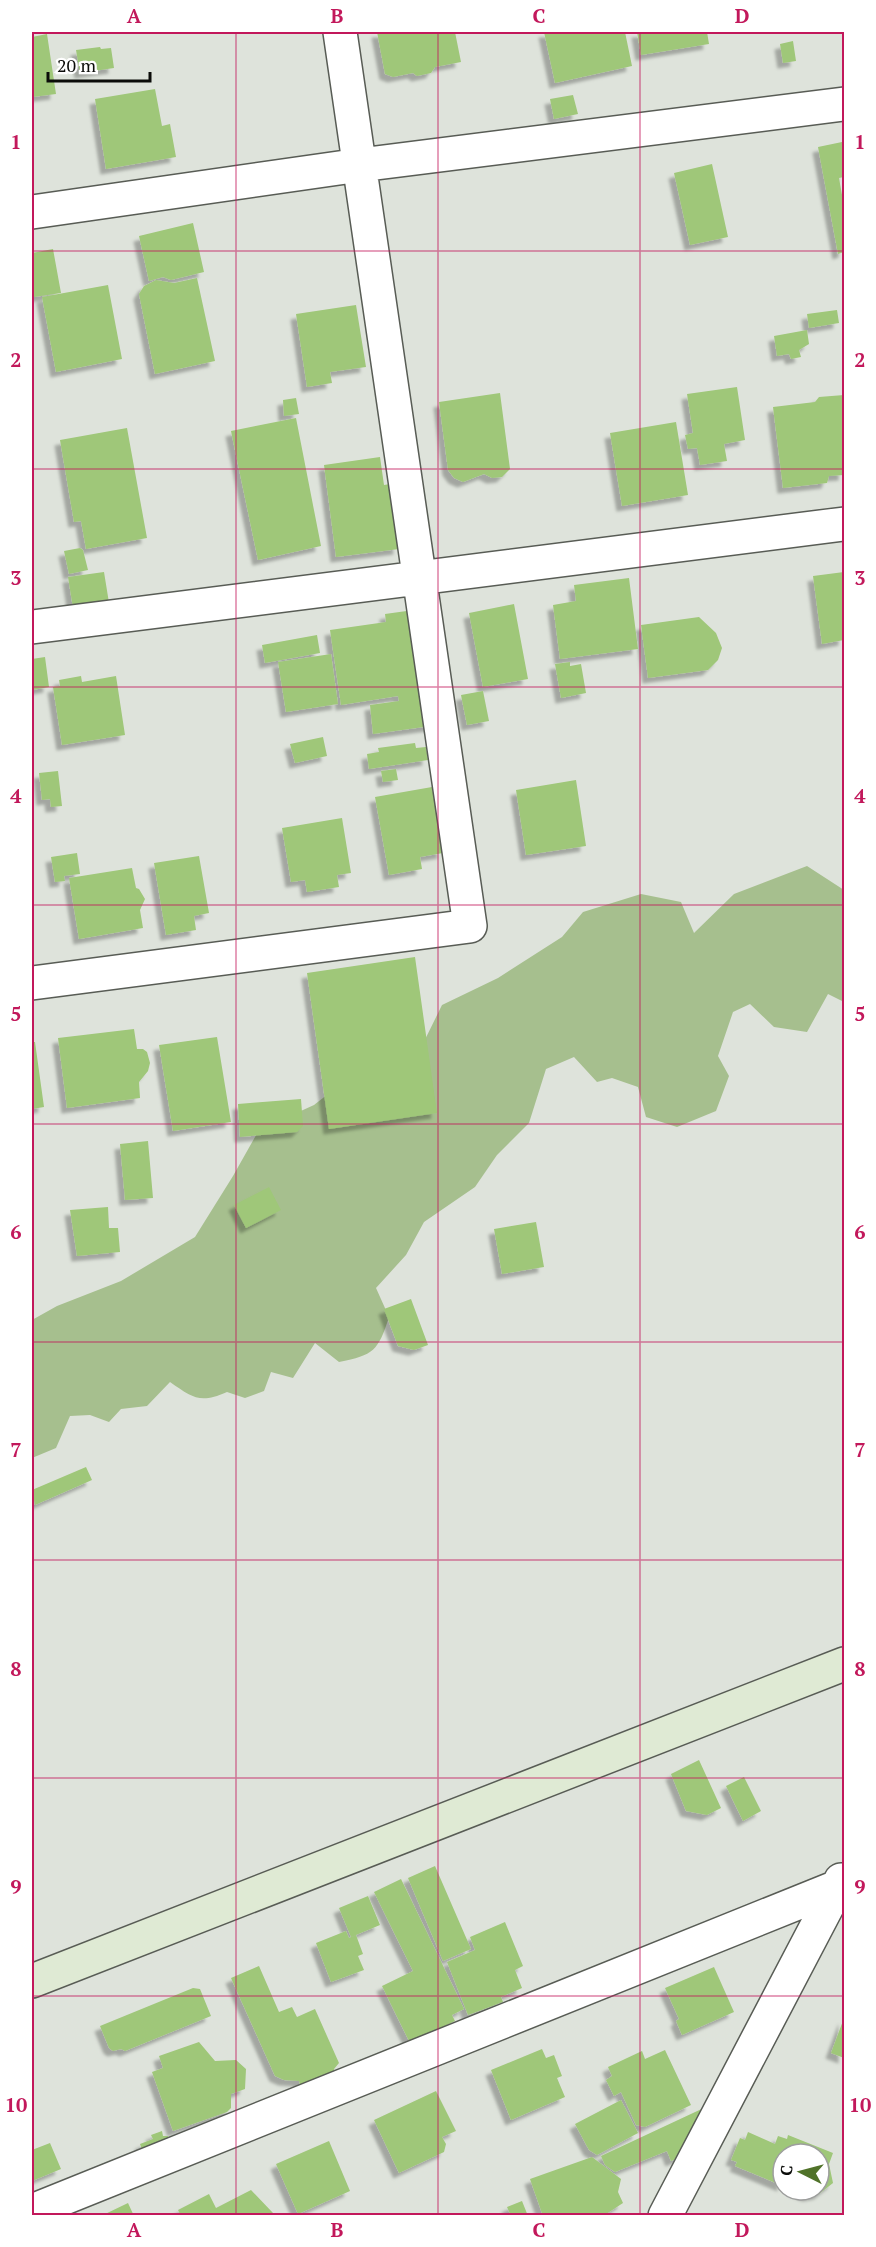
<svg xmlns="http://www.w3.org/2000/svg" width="876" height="2247" viewBox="0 0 876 2247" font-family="'PT Serif',serif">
<defs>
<filter id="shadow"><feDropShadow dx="-5.5" dy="5.5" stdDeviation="1.5" flood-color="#0004"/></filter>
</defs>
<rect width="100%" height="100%" fill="#dee3db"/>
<path fill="#a6bf8e" d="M 807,866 L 844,890 L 844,1002 L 828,994 L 807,1032 L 774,1027 L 750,1004 L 733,1012 L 718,1056 L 729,1076 L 716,1111 L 677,1127 L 646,1117 L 638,1087 L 612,1078 L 597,1082 L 574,1057 L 546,1069 L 529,1123 L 497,1155 L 475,1187 L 424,1222 L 406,1255 L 376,1288 L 389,1317 C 378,1351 374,1355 339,1362 L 315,1343 L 293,1378 L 271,1372 L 264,1391 L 245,1398 L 227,1392 C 200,1404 193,1398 170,1382 L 147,1406 L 121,1409 L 109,1422 L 90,1415 L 70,1416 L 56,1448 L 32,1458 L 32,1320 L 57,1306 L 121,1281 L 195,1237 L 233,1176 L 259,1130 L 314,1105 L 360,1069 L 412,1066 L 442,1005 L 498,978 L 562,937 L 583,912 L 641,894 L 681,902 L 694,933 L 734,894 Z"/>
<path fill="#9fc779" filter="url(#shadow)" d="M 377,32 L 455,32 L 461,62 L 435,67 L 431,73 L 417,76 L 413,73 L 393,77 L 385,74 Z
M 544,32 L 625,32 L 632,66 L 555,83 Z
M 637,32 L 707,32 L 709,44 L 641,55 Z
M 47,34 L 56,94 L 32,97 L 32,37 Z
M 793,41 L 796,61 L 783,63 L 780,44 Z
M 100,47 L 101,49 L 111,48 L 114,68 L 80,73 L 76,50 Z
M 155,89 L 162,126 L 170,124 L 176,157 L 106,169 L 95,99 Z
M 573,95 L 578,114 L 554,119 L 550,99 Z
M 842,142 L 844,177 L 839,178 L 844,206 L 844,252 L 838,254 L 818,147 Z
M 712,164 L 728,237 L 690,245 L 674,173 Z
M 193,223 L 204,272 L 171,280 L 163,277 L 149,281 L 139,236 Z
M 53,249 L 61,293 L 34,297 L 32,253 Z
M 197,278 L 215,361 L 155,374 L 139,294 L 144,286 L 156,280 L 174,283 Z
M 108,285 L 122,359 L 56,372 L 42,297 Z
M 356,305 L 366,367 L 330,372 L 332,383 L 307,387 L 296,314 Z
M 837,310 L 839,323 L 809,328 L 807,314 Z
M 807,330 L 809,344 L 799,350 L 801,357 L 791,359 L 789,354 L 777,356 L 774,336 Z
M 737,387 L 745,440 L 724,444 L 727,461 L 700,465 L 697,448 L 688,449 L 685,435 L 693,433 L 687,394 Z
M 500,393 L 510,469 L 502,477 L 492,478 L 484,474 L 463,482 L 454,478 L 448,470 L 439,402 Z
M 844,395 L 844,475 L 829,476 L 827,483 L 783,488 L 773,407 L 815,402 L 819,397 Z
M 296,398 L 299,414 L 284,416 L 283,400 Z
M 296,418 L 321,546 L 258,560 L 231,431 Z
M 676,422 L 688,495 L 622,506 L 610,433 Z
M 127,428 L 147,538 L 86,549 L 81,521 L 74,522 L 60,440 Z
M 380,457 L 384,485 L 390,484 L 399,549 L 336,557 L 324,465 Z
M 80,548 L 83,550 L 88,570 L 69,574 L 64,551 Z
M 104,572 L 110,609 L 74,614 L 68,577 Z
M 844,572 L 844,640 L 822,644 L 813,576 Z
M 629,578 L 638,649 L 560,659 L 553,605 L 576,601 L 574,585 Z
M 514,604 L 528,679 L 483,687 L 469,613 Z
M 421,609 L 438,725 L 373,734 L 370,705 L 399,701 L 398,696 L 341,705 L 330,630 L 386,622 L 385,614 Z
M 699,617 L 716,633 L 722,648 L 718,660 L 708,670 L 648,678 L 641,625 Z
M 317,635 L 320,653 L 265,663 L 262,645 Z
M 331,654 L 338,704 L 286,712 L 278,662 Z
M 45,657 L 49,687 L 32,690 L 32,659 Z
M 570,662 L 570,666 L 581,664 L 586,693 L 561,698 L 555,664 Z
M 81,676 L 82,682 L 116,676 L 125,735 L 62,745 L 53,687 L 60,686 L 59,680 Z
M 483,691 L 489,721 L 467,725 L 461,695 Z
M 323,737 L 327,756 L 295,763 L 290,744 Z
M 415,743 L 416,748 L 426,747 L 428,760 L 369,769 L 367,754 L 379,752 L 378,748 Z
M 396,769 L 398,780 L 383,782 L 381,771 Z
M 58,771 L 62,806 L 51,807 L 50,799 L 42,800 L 39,773 Z
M 576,780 L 586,846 L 526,855 L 516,790 Z
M 432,787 L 443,853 L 420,857 L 422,869 L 389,875 L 375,797 Z
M 342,818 L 351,873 L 337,875 L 339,887 L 307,892 L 305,880 L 291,882 L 282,828 Z
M 77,853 L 80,874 L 64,876 L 65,881 L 55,882 L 51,857 Z
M 199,856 L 209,913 L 194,916 L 196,930 L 166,935 L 154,863 Z
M 132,868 L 136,888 L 139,889 L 145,899 L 140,910 L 143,928 L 79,939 L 69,878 Z
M 415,957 L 437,1113 L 329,1129 L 307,973 Z
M 134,1029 L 137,1049 L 143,1049 L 147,1052 L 150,1063 L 148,1071 L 139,1082 L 140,1098 L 67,1108 L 58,1038 Z
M 217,1037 L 231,1122 L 173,1131 L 159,1045 Z
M 32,1042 L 35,1042 L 44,1107 L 32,1109 Z
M 301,1099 L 303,1126 L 297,1132 L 240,1137 L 238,1104 Z
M 148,1141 L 153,1198 L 125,1200 L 120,1144 Z
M 269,1187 L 281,1210 L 246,1228 L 234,1205 Z
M 108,1207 L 109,1228 L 118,1228 L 120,1252 L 77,1256 L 70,1210 Z
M 536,1222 L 544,1267 L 502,1274 L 494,1229 Z
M 411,1299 L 428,1345 L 414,1350 L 398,1346 L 384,1309 Z
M 86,1467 L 92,1480 L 35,1505 L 32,1490 Z
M 699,1760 L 721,1808 L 707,1815 L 686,1811 L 671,1774 Z
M 744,1777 L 761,1811 L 743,1821 L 726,1786 Z
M 435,1866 L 471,1949 L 443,1961 L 408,1878 Z
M 401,1879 L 464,2009 L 452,2015 L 455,2021 L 410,2043 L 382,1986 L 413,1971 L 374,1892 Z
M 368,1896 L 380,1925 L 351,1937 L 339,1908 Z
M 505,1922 L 523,1966 L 515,1970 L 522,1988 L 501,1997 L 503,2002 L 468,2015 L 447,1962 L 475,1950 L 470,1937 Z
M 346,1931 L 349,1938 L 356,1935 L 363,1954 L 358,1956 L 364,1970 L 331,1982 L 316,1943 Z
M 259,1966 L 279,2012 L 292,2007 L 297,2017 L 315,2009 L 339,2063 L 334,2069 L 337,2078 L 302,2091 L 299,2081 L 284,2080 L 275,2076 L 231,1978 Z
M 714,1967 L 734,2012 L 682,2035 L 676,2021 L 679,2019 L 665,1988 Z
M 193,1988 L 200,1989 L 211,2016 L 125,2051 L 121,2049 L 113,2051 L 109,2048 L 100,2026 Z
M 844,2018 L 844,2058 L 831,2053 Z
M 199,2042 L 215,2061 L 236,2060 L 246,2069 L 245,2089 L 231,2094 L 231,2108 L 227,2112 L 173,2131 L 152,2072 L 163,2068 L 159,2056 Z
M 542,2049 L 546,2058 L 554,2055 L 562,2076 L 557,2078 L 565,2097 L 511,2120 L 491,2070 Z
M 665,2050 L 691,2105 L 645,2127 L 636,2125 L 621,2092 L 614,2096 L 606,2080 L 612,2076 L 608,2067 L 642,2051 L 645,2059 Z
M 436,2091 L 456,2131 L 442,2137 L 446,2144 L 444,2152 L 399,2173 L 374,2120 Z
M 621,2100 L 638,2133 L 597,2155 L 589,2150 L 575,2124 Z
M 708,2106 L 685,2155 L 671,2161 L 667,2151 L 615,2172 L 605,2165 L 601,2156 Z
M 162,2131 L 163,2136 L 168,2136 L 170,2142 L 145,2157 L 140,2144 L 153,2139 L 151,2135 Z
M 748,2132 L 775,2144 L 778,2136 L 787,2139 L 788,2135 L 833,2153 L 829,2164 L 833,2183 L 819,2194 L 808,2196 L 793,2190 L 819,2190 L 819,2154 L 783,2154 L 783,2186 L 735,2166 L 737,2162 L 731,2160 L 740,2138 L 745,2140 Z
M 329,2141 L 350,2191 L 298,2214 L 276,2164 Z
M 50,2143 L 61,2169 L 32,2181 L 32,2150 Z
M 592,2157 L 621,2179 L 618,2192 L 623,2203 L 603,2216 L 543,2216 L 530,2179 Z
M 251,2190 L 273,2213 L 272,2216 L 181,2216 L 178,2210 L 209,2194 L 216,2208 Z
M 522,2201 L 528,2216 L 511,2216 L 507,2207 Z
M 128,2203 L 134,2216 L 101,2216 Z"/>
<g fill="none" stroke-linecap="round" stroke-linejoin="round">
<g stroke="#585c55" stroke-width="36">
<path id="street" d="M 32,212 L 360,165 L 844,104
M 32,627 L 844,524
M 32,983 L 470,926 L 340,32
M 32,2211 L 837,1887
M 665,2216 L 841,1880"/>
</g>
<g stroke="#585c55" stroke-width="36">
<path id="secondary" d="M 32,1981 L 844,1664"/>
</g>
<use href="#street" stroke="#fff" stroke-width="33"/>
<use href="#secondary" stroke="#dfead4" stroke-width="33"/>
</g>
<path fill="none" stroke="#c2185b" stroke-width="1.5" stroke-opacity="0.55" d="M 236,32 L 236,2216M 438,32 L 438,2216M 640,32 L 640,2216M 32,251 L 844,251M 32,469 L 844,469M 32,687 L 844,687M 32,905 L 844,905M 32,1124 L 844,1124M 32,1342 L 844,1342M 32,1560 L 844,1560M 32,1778 L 844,1778M 32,1996 L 844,1996"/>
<rect width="876" height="2247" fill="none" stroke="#ffffff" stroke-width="66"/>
<g transform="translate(801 2172) rotate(276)"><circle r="28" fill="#ffffff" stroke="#9d9e9d" stroke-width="1.5"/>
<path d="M0-4.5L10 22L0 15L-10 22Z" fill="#507229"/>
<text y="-9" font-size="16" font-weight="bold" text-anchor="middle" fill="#0b0c09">С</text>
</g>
<path d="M48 72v9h102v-9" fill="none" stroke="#0b0c09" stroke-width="3"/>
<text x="57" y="72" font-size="18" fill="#0b0c09" stroke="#ffffff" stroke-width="4.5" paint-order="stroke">20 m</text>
<rect x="33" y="33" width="810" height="2181" fill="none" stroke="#c2185b" stroke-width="2"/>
<g font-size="20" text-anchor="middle" font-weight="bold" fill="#c2185b">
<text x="134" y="23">A</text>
<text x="337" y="23">B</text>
<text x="539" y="23">C</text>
<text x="742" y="23">D</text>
<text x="16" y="149">1</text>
<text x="860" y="149">1</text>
<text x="16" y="367">2</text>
<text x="860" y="367">2</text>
<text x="16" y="585">3</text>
<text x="860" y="585">3</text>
<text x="16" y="803">4</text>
<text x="860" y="803">4</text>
<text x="16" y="1021">5</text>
<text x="860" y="1021">5</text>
<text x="16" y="1239">6</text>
<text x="860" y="1239">6</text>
<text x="16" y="1457">7</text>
<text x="860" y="1457">7</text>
<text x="16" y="1676">8</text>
<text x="860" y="1676">8</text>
<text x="16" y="1894">9</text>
<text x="860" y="1894">9</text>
<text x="16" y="2112">10</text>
<text x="860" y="2112">10</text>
<text x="134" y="2237">A</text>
<text x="337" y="2237">B</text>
<text x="539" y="2237">C</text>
<text x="742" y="2237">D</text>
</g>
</svg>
